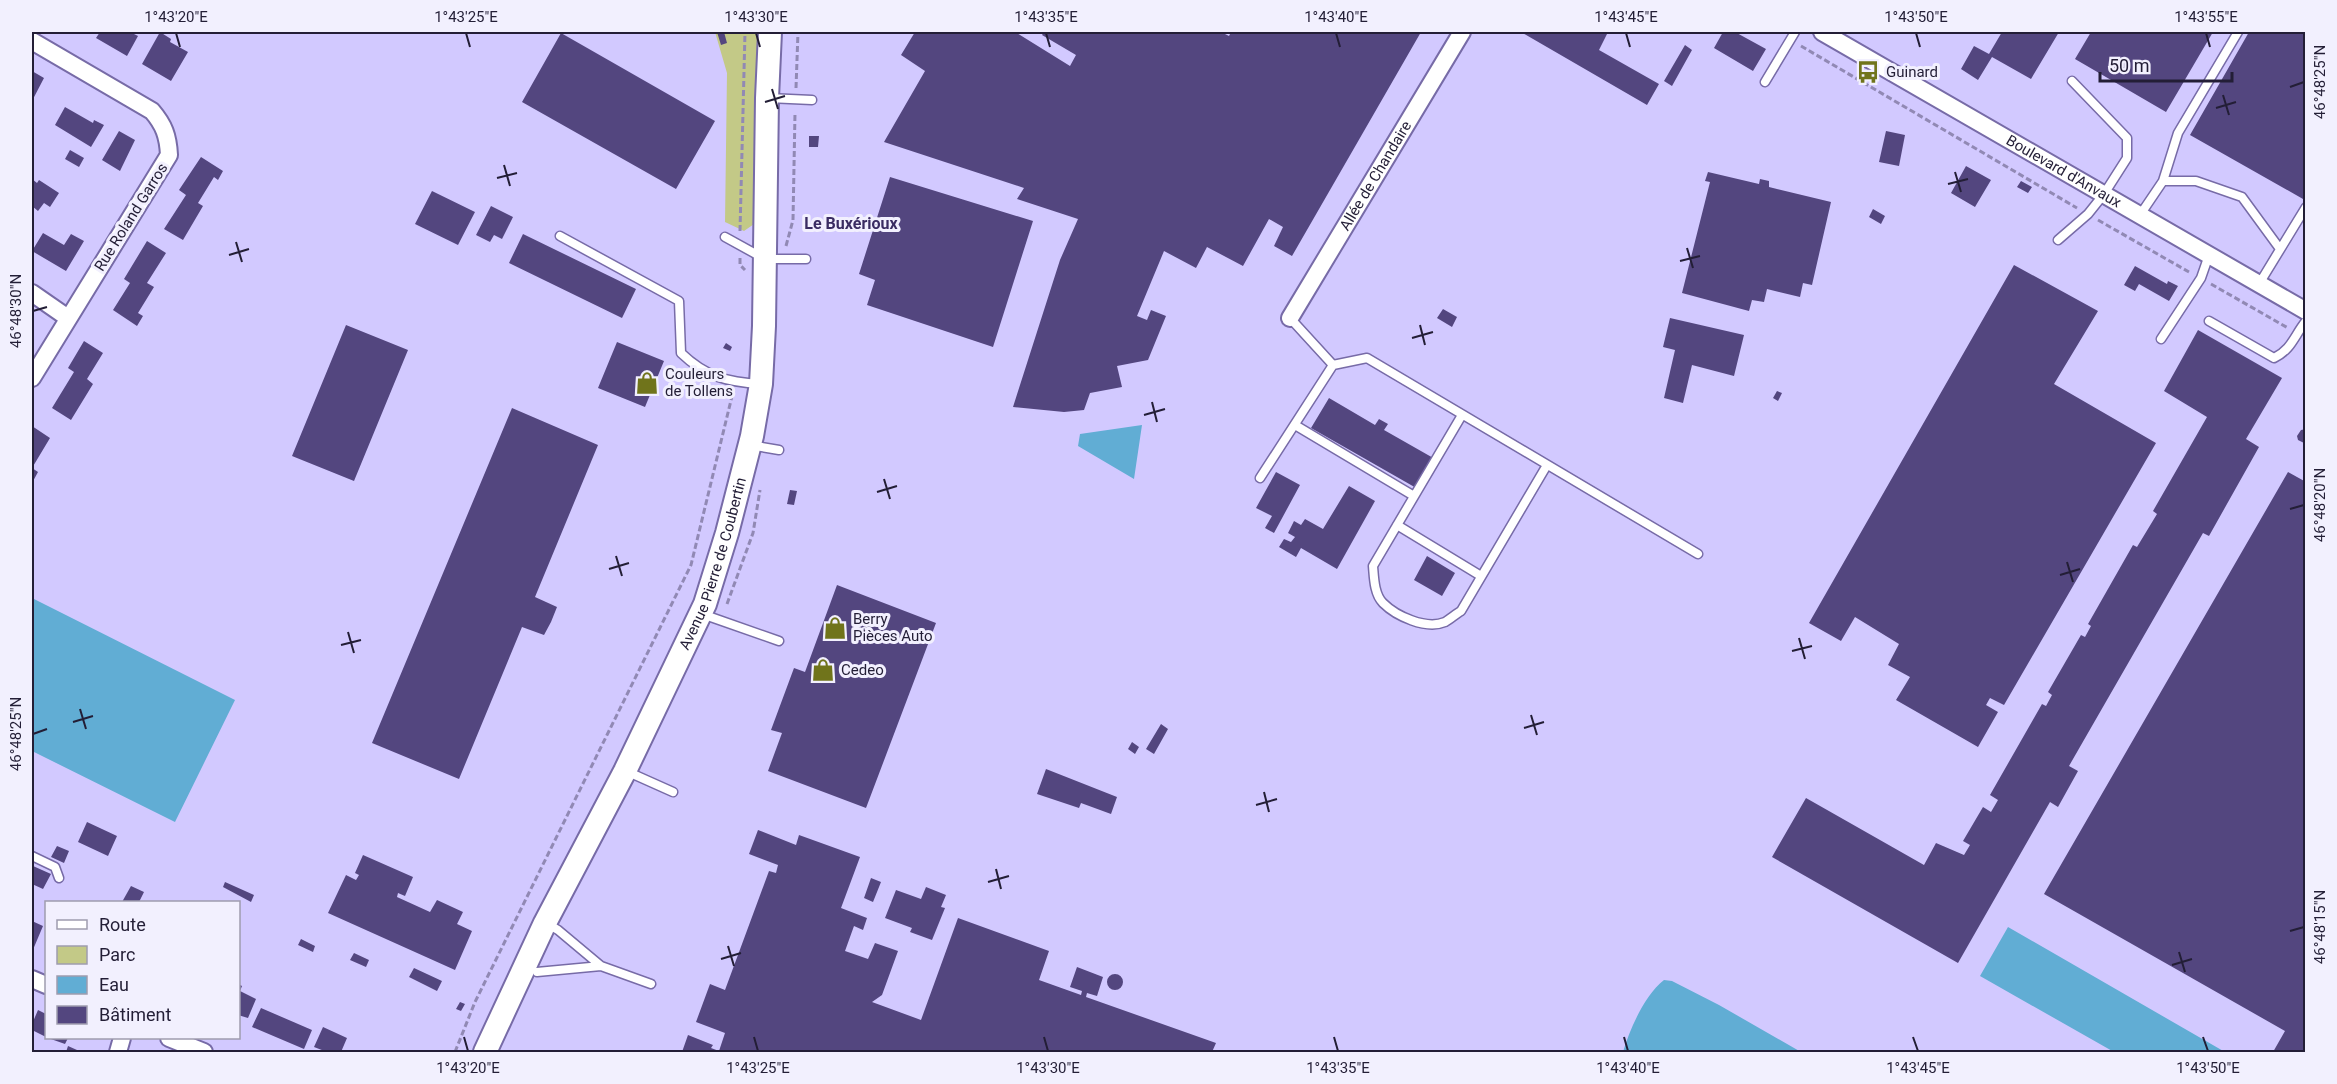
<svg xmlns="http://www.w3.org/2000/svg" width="2337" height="1084" viewBox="0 0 2337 1084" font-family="Roboto,sans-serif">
<rect width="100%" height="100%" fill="#d2c9ff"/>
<path fill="#c3c987" d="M 715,32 L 760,32 L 757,222 L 744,231 L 725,222 L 727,73 Z"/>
<path fill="#61add4" d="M 1142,425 L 1134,479 L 1078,446 L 1080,434 Z
M 32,598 L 235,700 L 175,822 L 32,751 Z
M 2008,927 L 2225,1052 L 2114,1052 L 1980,976 Z
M 1664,980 L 1672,981 L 1719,1005 L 1801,1052 L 1623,1052 C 1630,1029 1644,996 1664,980 Z"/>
<path fill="#53467f" d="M 100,32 L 130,32 L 138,36 L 127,56 L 96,38 Z
M 160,32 L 171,39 L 170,42 L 188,52 L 171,81 L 142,64 Z
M 717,32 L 724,32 L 727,43 L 721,45 Z
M 915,32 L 1015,32 L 1070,66 L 1076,55 L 1042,35 L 1044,32 L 1221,32 L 1229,36 L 1231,32 L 1421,32 L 1292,256 L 1274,246 L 1283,227 L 1269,219 L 1243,266 L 1207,247 L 1196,268 L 1164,251 L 1137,316 L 1147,320 L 1151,310 L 1166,316 L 1148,360 L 1117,366 L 1122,387 L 1090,393 L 1084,410 L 1064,412 L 1013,407 L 1060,260 L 1078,219 L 1017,199 L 1024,188 L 884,142 L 925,71 L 901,55 Z
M 1521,32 L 1608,32 L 1599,50 L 1659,84 L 1647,105 Z
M 1723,32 L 1735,32 L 1766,49 L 1753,71 L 1714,48 Z
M 2002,32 L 2059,32 L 2031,79 L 1992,57 L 1978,80 L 1961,69 L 1974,46 L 1989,54 Z
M 2091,32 L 2213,32 L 2166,112 L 2075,59 Z
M 2249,32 L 2306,32 L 2306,194 L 2303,199 L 2190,135 Z
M 561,33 L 715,121 L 676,189 L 522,102 Z
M 1685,45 L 1692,50 L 1672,86 L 1664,81 Z
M 32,71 L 44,78 L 32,101 Z
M 65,107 L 93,123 L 94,120 L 104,125 L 91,147 L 55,125 Z
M 119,131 L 135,140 L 120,171 L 102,160 Z
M 1886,131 L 1905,135 L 1899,166 L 1879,162 Z
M 809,136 L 819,136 L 818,147 L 809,147 Z
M 70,150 L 84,158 L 79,167 L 65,159 Z
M 201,157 L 223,171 L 218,180 L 214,177 L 198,203 L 203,206 L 183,240 L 164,229 L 186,195 L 179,190 Z
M 1966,166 L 1991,180 L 1975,207 L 1951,193 Z
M 1708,172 L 1759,184 L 1760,179 L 1769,181 L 1769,187 L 1831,202 L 1812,285 L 1803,283 L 1800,297 L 1767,289 L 1764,302 L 1752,300 L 1749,311 L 1682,293 L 1710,182 L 1705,181 Z
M 890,177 L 1033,221 L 993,347 L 867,305 L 875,280 L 859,274 Z
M 32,179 L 37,183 L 39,180 L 59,193 L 50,207 L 44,203 L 38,211 L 32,206 Z
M 2021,181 L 2032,187 L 2028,193 L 2017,187 Z
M 432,191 L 475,212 L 458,245 L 415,224 Z
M 491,206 L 513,217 L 502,239 L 494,235 L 490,242 L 476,235 Z
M 1873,209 L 1885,216 L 1881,224 L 1869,217 Z
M 43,233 L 64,245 L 71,234 L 84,241 L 66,271 L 32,251 Z
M 523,234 L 636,289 L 622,318 L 509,263 Z
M 147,241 L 166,253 L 147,283 L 154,287 L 138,313 L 143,316 L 137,326 L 113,310 L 130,283 L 124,279 Z
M 2014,265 L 2098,311 L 2054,384 L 2156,443 L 2004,705 L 1990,698 L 1986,705 L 1998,712 L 1978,747 L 1896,700 L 1910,677 L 1888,665 L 1899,644 L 1855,617 L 1841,641 L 1809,623 Z
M 2135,266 L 2167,284 L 2168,281 L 2178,286 L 2169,301 L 2139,284 L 2135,291 L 2124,285 Z
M 1443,309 L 1457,317 L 1452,327 L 1437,318 Z
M 1670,318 L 1744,335 L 1734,376 L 1692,365 L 1683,403 L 1664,398 L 1675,350 L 1663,347 Z
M 346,325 L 408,350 L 354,481 L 292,456 Z
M 2198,330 L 2282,378 L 2246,439 L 2259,447 L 2209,536 L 2203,533 L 2069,766 L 2078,771 L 2058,807 L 2050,802 L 1958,963 L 1772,857 L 1806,798 L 1924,865 L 1936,843 L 1964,855 L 1970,845 L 1963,841 L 1983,807 L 1991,812 L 1998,800 L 1990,795 L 2042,704 L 2046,706 L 2052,695 L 2048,692 L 2081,635 L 2085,637 L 2091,626 L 2088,624 L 2133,545 L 2137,547 L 2157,514 L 2153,511 L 2207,417 L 2164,391 Z
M 84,341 L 103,353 L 87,379 L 93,384 L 71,420 L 52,408 L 74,372 L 68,368 Z
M 617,342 L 664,361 L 645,407 L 598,388 Z
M 726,343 L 732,347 L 730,351 L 723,348 Z
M 1777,391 L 1782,393 L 1778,401 L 1773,398 Z
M 1329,398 L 1375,425 L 1379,419 L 1388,424 L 1384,430 L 1435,459 L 1418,489 L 1311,428 Z
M 512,408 L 598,445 L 535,597 L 557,607 L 551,622 L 544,635 L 522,627 L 459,779 L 372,743 Z
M 32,426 L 50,438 L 32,468 Z
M 2306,429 L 2306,444 L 2298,440 L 2297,436 L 2301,430 Z
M 32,468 L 38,472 L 32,483 Z
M 1276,472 L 1300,485 L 1274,533 L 1265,528 L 1272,516 L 1256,508 Z
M 2288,472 L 2306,482 L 2306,1052 L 2273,1052 L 2285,1031 L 2044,894 Z
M 1349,486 L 1375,501 L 1337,569 L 1301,548 L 1296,557 L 1279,547 L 1284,539 L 1291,542 L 1295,537 L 1288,533 L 1294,521 L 1301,525 L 1305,519 L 1323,529 Z
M 790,490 L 797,491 L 794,505 L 787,504 Z
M 1427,556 L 1455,573 L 1442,596 L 1414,580 Z
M 837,585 L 936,623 L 866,808 L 768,771 L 782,733 L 771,730 L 794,668 L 805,672 Z
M 1161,724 L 1168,729 L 1154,754 L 1146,749 Z
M 1132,742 L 1139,747 L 1135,754 L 1128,749 Z
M 1046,769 L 1117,797 L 1111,814 L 1081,803 L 1079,808 L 1037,794 Z
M 87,822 L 117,836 L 108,856 L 78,842 Z
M 758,830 L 796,845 L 799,835 L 860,857 L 841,908 L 867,918 L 863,930 L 854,926 L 845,951 L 868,959 L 875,943 L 898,951 L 882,995 L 872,1002 L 921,1020 L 958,918 L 1049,951 L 1039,980 L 1081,995 L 1082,991 L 1070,987 L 1077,967 L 1103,977 L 1097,996 L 1087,993 L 1086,997 L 1216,1043 L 1212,1052 L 682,1052 L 688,1035 L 713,1045 L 711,1048 L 719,1051 L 725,1033 L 696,1022 L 710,984 L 725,990 L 769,871 L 776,873 L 778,865 L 749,854 Z
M 57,846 L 69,851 L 64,863 L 51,857 Z
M 363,855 L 413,877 L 405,896 L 398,893 L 397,897 L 430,912 L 437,900 L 463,912 L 457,924 L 472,931 L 455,970 L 328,913 L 346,875 L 356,880 L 359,875 L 355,873 Z
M 33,866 L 51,874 L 43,889 L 32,884 Z
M 871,878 L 881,882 L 873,902 L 864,898 Z
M 225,882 L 254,895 L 251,902 L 223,887 Z
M 131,886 L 144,892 L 139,902 L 122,902 Z
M 926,887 L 946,895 L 941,907 L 945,908 L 932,940 L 910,932 L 912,928 L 885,918 L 896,890 L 921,899 Z
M 32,921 L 43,926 L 32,952 Z
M 301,939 L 315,946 L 313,952 L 298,945 Z
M 354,953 L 369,960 L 366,967 L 350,960 Z
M 414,968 L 442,981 L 437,991 L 409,977 Z
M1107 982a8 8 0 1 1 16 0a8 8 0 1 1-16 0Z
M 238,984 L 242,986 L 240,991 L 256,999 L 248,1018 L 238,1015 Z
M 460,1002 L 465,1004 L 461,1011 L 456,1009 Z
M 261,1008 L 312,1030 L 304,1049 L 252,1027 Z
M 38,1010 L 46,1014 L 46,1037 L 32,1030 L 32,1024 Z
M 323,1027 L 347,1038 L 341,1052 L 327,1052 L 314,1047 Z
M 48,1038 L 68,1038 L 65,1044 Z
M 68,1046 L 77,1050 L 76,1052 L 66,1052 Z"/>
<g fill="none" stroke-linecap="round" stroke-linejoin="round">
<g stroke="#776ba7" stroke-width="11">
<path id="lane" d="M 1765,82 L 1795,32
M 768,98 L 812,100
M 2163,181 L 2178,133 L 2238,32
M 2140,215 L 2163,181 L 2196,181 L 2242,197 L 2280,249
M 560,236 L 679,301 L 681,353 C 706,377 727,382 761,384
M 725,237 L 765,259 L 806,259
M 2058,240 L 2088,214 L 2104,194 L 2127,158 L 2127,138 L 2072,81
M 2259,284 L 2306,207
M 1290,318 L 1333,365 L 1367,358 L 1698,554
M 2209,321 L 2274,358 C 2292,349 2294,336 2306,321
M 2161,339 L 2201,278 L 2209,255
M 1462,415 L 1373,566 C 1374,577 1374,594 1383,603 C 1396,616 1426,630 1445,622 C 1450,619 1456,614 1461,611 L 1547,465
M 1295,425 L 1414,496
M 750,445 L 779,450
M 1260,478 L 1333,365
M 1397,525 L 1481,576
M 702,614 L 779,641
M 626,771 L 673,792
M 32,856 L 55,867 L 59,878
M 546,923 L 558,930 L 601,966 L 651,984
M 537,972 L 601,966"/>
</g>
<g stroke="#776ba7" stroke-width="20">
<g id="street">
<path id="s1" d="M 1822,32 L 2306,311"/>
<path d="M 32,41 L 152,111 C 164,125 168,136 169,155 L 32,378"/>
<path d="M 32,293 L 68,318"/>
<path id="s2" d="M 1290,318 L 1462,32"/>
<path d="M 32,979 L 46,985"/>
<path d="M 169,1038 L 204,1052"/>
<path d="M 118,1052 L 122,1038"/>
</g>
</g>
<g stroke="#776ba7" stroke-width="26">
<g id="secondary">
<path id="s3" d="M 485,1052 L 545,923 L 625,771 L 705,604 L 727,533 L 752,436 L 761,384 L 764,326 L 767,98 L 770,32"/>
</g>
</g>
<path stroke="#9189b4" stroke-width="3" stroke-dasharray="6 3" stroke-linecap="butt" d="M 1801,46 L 2077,208
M 796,88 L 798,32
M 2098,220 L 2189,272
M 740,231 L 745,32
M 786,246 L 793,220 L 795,113
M 740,258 L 740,265 L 745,270
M 2211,284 L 2288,328
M 727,604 L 753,533 L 760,490
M 455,1052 L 475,1002 L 691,565 L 733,392"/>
<use href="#lane" stroke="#fff" stroke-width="8"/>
<use href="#street" stroke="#fff" stroke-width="16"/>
<use href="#secondary" stroke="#fff" stroke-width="22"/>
</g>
<path fill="none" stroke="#231e36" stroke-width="2" d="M 176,33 L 180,47M 466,33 L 470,47M 756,33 L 760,47M 1046,33 L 1050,47M 1336,33 L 1340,47M 1626,33 L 1630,47M 1916,33 L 1920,47M 2206,33 L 2210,47M 2290,87 L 2304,82M 772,89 L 778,109M 2223,95 L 2229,115M 765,102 L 785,96M 2216,108 L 2236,102M 504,165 L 510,186M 1955,172 L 1961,192M 497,178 L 517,173M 1948,184 L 1968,179M 236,242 L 242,262M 1687,248 L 1693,268M 229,255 L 249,249M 1680,261 L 1700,256M 33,311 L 47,307M 1420,325 L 1425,345M 1412,338 L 1433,332M 1152,402 L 1157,422M 1144,415 L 1165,409M 884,479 L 890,499M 877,492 L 897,486M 2290,509 L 2304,505M 616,556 L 622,576M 2067,562 L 2073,582M 609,569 L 629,563M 2060,575 L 2080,569M 348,632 L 354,653M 1799,638 L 1805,659M 341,645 L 361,640M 1792,651 L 1812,646M 80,709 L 86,729M 1531,715 L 1537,735M 73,722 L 93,716M 1524,728 L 1544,722M 33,734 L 47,729M 1264,792 L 1269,812M 1256,805 L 1277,799M 996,869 L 1001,889M 988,882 L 1009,876M 2290,931 L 2304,927M 728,946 L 734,966M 2179,952 L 2185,972M 721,959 L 741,953M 2172,965 L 2192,959M 464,1037 L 468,1051M 754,1037 L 758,1051M 1044,1037 L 1048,1051M 1334,1037 L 1338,1051M 1624,1037 L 1628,1051M 1913,1037 L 1918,1051M 2203,1037 L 2208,1051"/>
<defs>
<g id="bus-bare" transform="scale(1.8)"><path d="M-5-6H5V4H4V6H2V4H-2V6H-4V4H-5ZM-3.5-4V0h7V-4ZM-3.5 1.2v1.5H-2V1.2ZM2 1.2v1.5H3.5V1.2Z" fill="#70741b" stroke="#f2f0fe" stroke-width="2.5" paint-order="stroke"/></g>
<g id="shop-bare" transform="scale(1.8)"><path d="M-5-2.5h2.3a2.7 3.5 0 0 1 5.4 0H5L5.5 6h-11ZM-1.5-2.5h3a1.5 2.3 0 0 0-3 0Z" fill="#70741b" stroke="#f2f0fe" stroke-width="2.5" paint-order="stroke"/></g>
</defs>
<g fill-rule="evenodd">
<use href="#bus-bare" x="1868" y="72"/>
<use href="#shop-bare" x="647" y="383"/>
<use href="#shop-bare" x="835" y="628"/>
<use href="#shop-bare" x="823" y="670"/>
</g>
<g text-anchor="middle" stroke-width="6" stroke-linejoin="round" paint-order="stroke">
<g font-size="15" fill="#231e36" stroke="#f2f0fe" text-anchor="start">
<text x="1886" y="77">Guinard</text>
<text x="665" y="379">Couleurs<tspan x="665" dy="17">de Tollens</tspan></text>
<text x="853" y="624">Berry<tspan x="853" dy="17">Pièces Auto</tspan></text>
<text x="841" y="675">Cedeo</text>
</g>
<g font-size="15" fill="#231e36" stroke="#f2f0fe">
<text dy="5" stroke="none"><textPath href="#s1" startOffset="279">Boulevard d'Anvaux</textPath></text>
<text dy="5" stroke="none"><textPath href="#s2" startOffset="166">Allée de Chandaire</textPath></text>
<text transform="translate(131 217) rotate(-58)" y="5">Rue Roland Garros</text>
<text dy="5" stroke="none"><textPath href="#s3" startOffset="540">Avenue Pierre de Coubertin</textPath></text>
</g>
<g font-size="16" font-weight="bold" fill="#3a2c62" stroke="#f2f0fe">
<text x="851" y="229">Le Buxérioux</text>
</g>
</g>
<rect width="2337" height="1084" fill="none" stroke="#f2f0fe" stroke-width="66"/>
<rect x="45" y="901" width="195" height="138" fill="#f2f0fe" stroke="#9f9cae" stroke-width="1.5"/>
<rect x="57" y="920" width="30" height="9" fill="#ffffff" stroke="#9f9cae" stroke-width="1.5"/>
<text x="99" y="931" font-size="18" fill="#231e36">Route</text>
<rect x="57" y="946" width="30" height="18" fill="#c3c987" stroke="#9f9cae" stroke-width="1.5"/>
<text x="99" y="961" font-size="18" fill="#231e36">Parc</text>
<rect x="57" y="976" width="30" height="18" fill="#61add4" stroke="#9f9cae" stroke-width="1.5"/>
<text x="99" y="991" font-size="18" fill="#231e36">Eau</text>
<rect x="57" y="1006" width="30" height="18" fill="#53467f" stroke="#9f9cae" stroke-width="1.5"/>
<text x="99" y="1021" font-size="18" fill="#231e36">Bâtiment</text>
<path d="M2100 72v9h132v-9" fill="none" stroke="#231e36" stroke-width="3"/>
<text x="2109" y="72" font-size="18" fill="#231e36" stroke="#f2f0fe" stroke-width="4.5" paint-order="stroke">50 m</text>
<rect x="33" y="33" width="2271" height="1018" fill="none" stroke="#231e36" stroke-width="2"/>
<g font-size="15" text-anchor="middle" fill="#231e36">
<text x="176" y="22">1°43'20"E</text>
<text x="466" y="22">1°43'25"E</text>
<text x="756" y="22">1°43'30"E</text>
<text x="1046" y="22">1°43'35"E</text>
<text x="1336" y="22">1°43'40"E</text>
<text x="1626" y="22">1°43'45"E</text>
<text x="1916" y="22">1°43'50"E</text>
<text x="2206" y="22">1°43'55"E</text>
<text transform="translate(2320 82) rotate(-90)" y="5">46°48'25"N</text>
<text transform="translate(16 311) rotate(-90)" y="5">46°48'30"N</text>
<text transform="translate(2320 505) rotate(-90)" y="5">46°48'20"N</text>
<text transform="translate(16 734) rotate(-90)" y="5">46°48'25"N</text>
<text transform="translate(2320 927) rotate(-90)" y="5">46°48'15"N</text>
<text x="468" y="1073">1°43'20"E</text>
<text x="758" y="1073">1°43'25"E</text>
<text x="1048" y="1073">1°43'30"E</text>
<text x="1338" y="1073">1°43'35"E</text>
<text x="1628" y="1073">1°43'40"E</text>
<text x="1918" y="1073">1°43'45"E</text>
<text x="2208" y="1073">1°43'50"E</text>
</g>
</svg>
